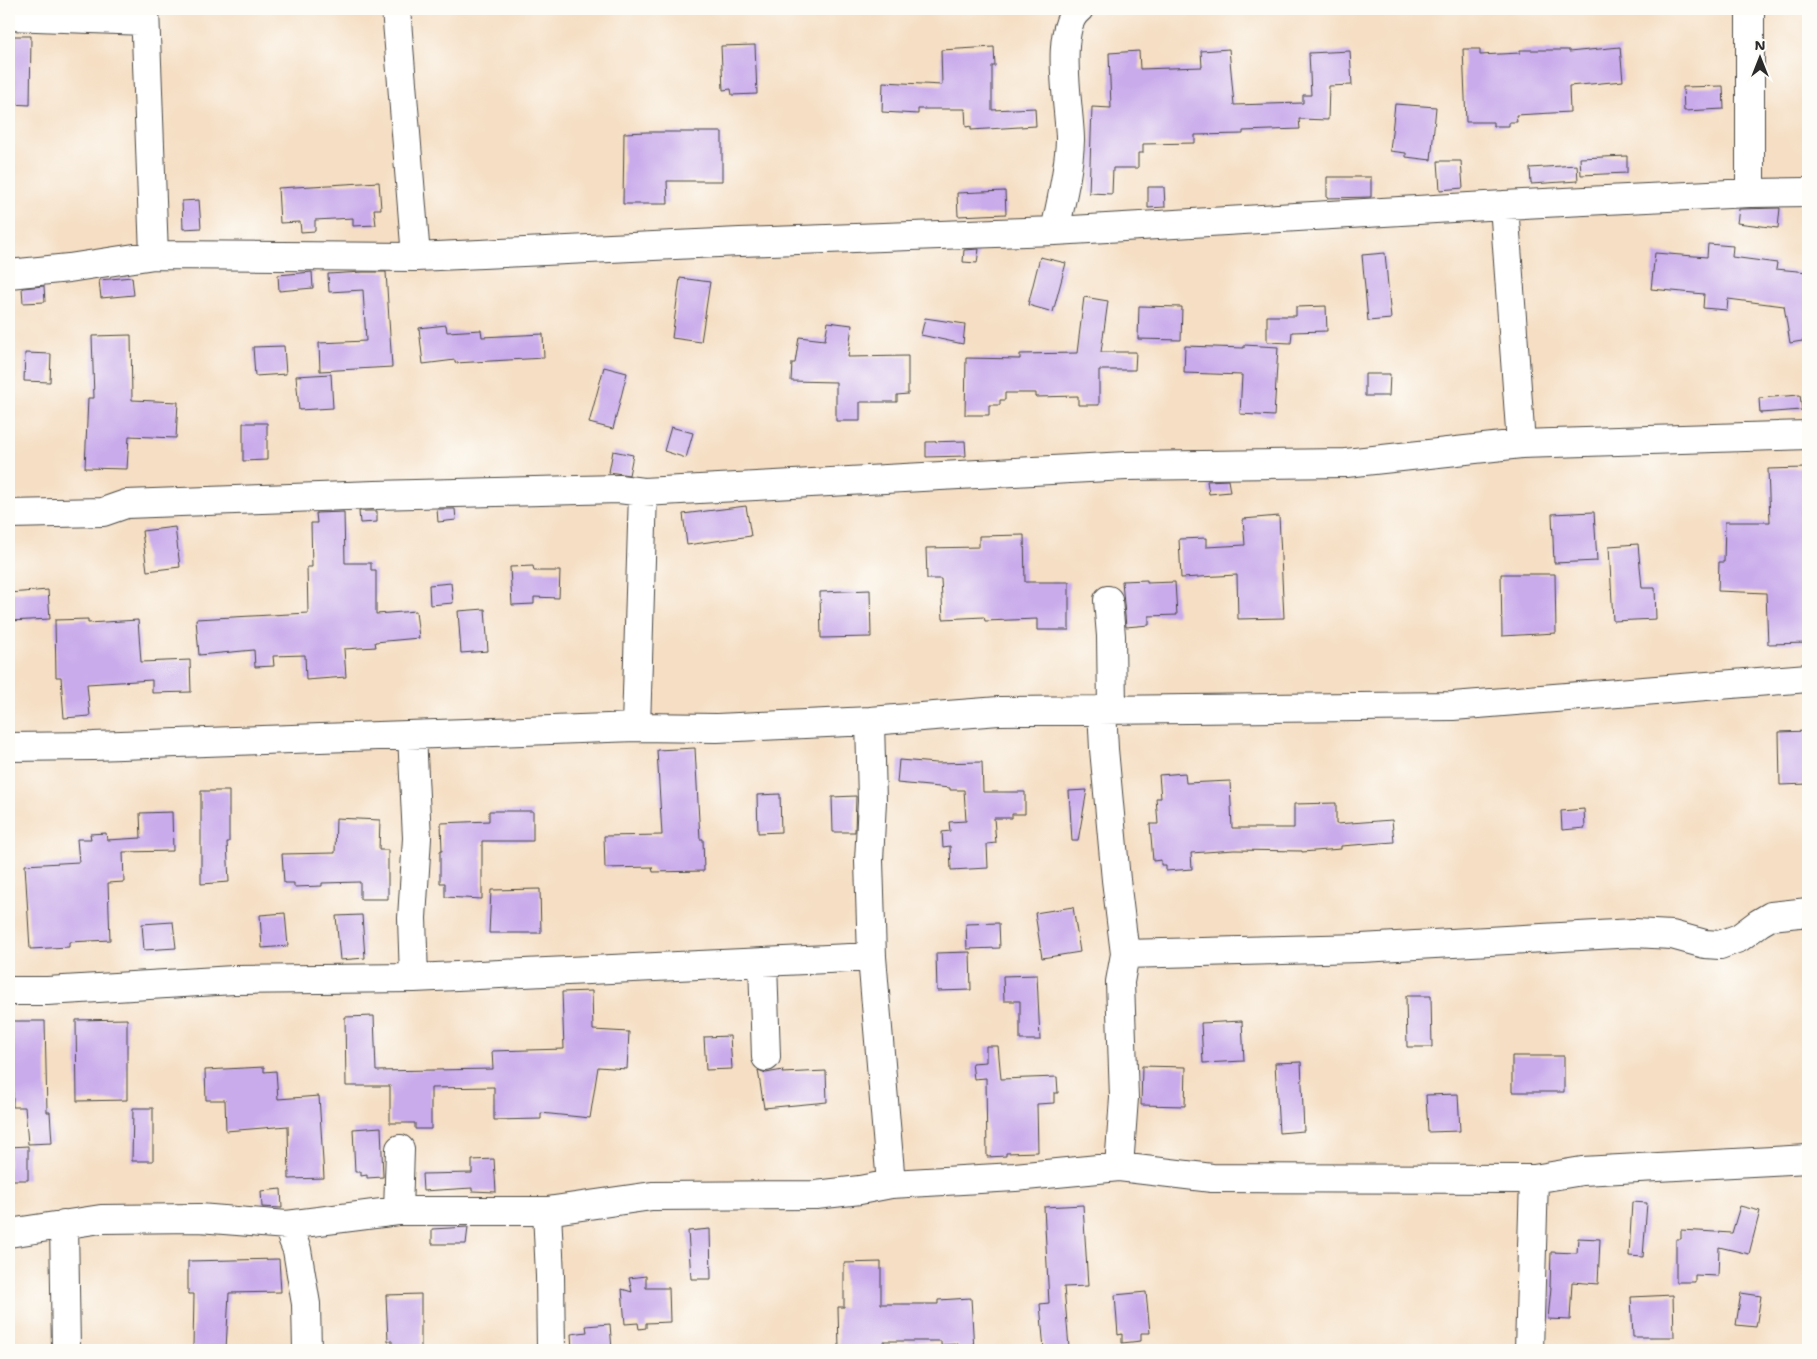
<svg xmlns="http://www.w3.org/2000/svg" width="1817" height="1359" viewBox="0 0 1817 1359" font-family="'Shantell Sans',sans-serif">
<rect width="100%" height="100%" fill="#fdfcf7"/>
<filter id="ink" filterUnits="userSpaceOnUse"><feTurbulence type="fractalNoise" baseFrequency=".02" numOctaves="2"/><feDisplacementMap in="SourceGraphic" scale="10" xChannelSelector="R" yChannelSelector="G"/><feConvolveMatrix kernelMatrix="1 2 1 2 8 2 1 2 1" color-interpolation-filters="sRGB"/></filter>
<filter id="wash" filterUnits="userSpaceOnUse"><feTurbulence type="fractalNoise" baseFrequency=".0096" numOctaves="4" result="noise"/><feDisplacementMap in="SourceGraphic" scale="20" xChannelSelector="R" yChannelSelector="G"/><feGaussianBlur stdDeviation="1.12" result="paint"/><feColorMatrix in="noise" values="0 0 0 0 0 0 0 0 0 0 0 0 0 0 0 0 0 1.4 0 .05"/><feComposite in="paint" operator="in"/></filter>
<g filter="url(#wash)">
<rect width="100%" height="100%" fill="#f5dec3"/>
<g id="blocks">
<path fill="#c9abeb" d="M 9,36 L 31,36 L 30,105 L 9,104 Z
M 755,45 L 757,94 L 732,95 L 731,89 L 723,90 L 721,46 Z
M 994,47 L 995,66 L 992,66 L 992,110 L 1035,108 L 1036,126 L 971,130 L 971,126 L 966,127 L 965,109 L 918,109 L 918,114 L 882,112 L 883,82 L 942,85 L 941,50 Z
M 1620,47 L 1623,81 L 1569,86 L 1570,112 L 1516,115 L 1517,122 L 1509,122 L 1509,126 L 1493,126 L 1493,122 L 1466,122 L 1463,49 L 1480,49 L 1480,55 L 1520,53 L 1520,50 L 1569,50 L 1569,52 Z
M 1229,49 L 1234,105 L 1303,103 L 1303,95 L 1311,95 L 1309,53 L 1350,51 L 1352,85 L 1329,86 L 1328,120 L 1299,119 L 1300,129 L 1243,131 L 1243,134 L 1195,135 L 1195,143 L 1143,144 L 1143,153 L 1138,153 L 1138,168 L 1113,168 L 1112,194 L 1089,193 L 1092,107 L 1111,108 L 1109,53 L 1139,51 L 1140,69 L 1202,67 L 1201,51 Z
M 1723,86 L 1724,109 L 1684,111 L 1683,87 Z
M 1395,104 L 1436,107 L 1431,160 L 1406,157 L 1406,153 L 1390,151 Z
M 647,132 L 722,132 L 722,181 L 667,181 L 668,204 L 623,204 L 624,133 Z
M 1627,156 L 1627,173 L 1581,175 L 1580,158 Z
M 1438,161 L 1461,161 L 1463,188 L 1440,190 Z
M 1577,165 L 1578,181 L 1531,184 L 1530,168 Z
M 1327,177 L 1371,177 L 1371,197 L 1327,198 Z
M 379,182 L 381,209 L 374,209 L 376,225 L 353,226 L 353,218 L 315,220 L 315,231 L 301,232 L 300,222 L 280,223 L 278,188 Z
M 1148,187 L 1164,187 L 1165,207 L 1148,208 Z
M 1005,191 L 1006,214 L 958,216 L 957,193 Z
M 199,200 L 201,228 L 183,229 L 182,201 Z
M 1780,208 L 1778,228 L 1737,223 L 1739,209 Z
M 1708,244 L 1733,246 L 1732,257 L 1777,263 L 1776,269 L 1808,272 L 1808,340 L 1790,343 L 1784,306 L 1728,299 L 1727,310 L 1703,308 L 1704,294 L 1651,289 L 1655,253 L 1707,257 Z
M 979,249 L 977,263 L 963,262 L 964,250 Z
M 1385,253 L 1391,319 L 1368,321 L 1362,255 Z
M 1040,257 L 1066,263 L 1053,312 L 1028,305 Z
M 312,272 L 313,288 L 279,291 L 278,275 Z
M 363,272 L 386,272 L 392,367 L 320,371 L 319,343 L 366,341 L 363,290 L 329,292 L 328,274 Z
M 132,277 L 134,295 L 101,298 L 99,280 Z
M 680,278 L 710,282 L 701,342 L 672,338 Z
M 44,286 L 45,302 L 23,303 L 22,288 Z
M 1084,297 L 1108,301 L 1101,352 L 1136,352 L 1135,370 L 1099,370 L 1099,405 L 1078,405 L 1078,396 L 1036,397 L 1036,393 L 1005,393 L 1005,400 L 1000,400 L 1000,405 L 989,405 L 989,415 L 965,415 L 966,358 L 1020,359 L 1020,354 L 1077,353 Z
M 1139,306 L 1182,307 L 1181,340 L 1138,339 Z
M 1326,306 L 1327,331 L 1292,332 L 1291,343 L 1267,342 L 1267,316 L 1296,316 L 1296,307 Z
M 925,318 L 965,324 L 963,344 L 921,335 Z
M 828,322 L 852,325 L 848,357 L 908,356 L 908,394 L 897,395 L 897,402 L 860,402 L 860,421 L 836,421 L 836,382 L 791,381 L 792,363 L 795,363 L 799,337 L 825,340 Z
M 446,325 L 447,332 L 481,330 L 482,337 L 543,334 L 544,358 L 455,363 L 455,360 L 423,364 L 419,328 Z
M 131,335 L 132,400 L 178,402 L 176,438 L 129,436 L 127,469 L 85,468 L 88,398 L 94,398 L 92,336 Z
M 1244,345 L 1278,347 L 1274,416 L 1240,414 L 1242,375 L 1184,373 L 1185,346 L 1244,348 Z
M 284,346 L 286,374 L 255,376 L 253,347 Z
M 25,353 L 51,354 L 50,382 L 24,381 Z
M 604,367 L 627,373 L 613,429 L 589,423 Z
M 331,374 L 333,408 L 299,410 L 296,376 Z
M 1365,374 L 1390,374 L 1389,396 L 1365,396 Z
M 1800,395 L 1802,410 L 1760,413 L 1759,398 Z
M 243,423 L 267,423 L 267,460 L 243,461 Z
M 671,427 L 693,433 L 686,458 L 664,451 Z
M 965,441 L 966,456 L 926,457 L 926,442 Z
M 613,451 L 633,455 L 629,475 L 609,472 Z
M 1805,468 L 1806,562 L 1808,562 L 1808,643 L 1768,644 L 1766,593 L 1718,591 L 1719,562 L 1724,562 L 1725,522 L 1770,522 L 1768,469 Z
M 1228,480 L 1230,492 L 1209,494 L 1207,481 Z
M 746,506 L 751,536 L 687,545 L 683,514 Z
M 437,509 L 455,509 L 456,520 L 438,522 Z
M 359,511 L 377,511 L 377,522 L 360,523 Z
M 344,512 L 345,563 L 371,563 L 371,570 L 376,570 L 376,614 L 416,611 L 419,638 L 375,642 L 376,647 L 344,649 L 346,677 L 306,680 L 305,655 L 273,656 L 274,666 L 255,667 L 254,650 L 199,655 L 196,619 L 308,613 L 307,567 L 312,567 L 311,523 L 317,523 L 316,513 Z
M 1594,512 L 1597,561 L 1554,563 L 1552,514 Z
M 1279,516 L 1284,618 L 1238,619 L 1237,575 L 1181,578 L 1179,539 L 1206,538 L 1206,547 L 1245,545 L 1243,519 Z
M 175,527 L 180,567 L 147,571 L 142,531 Z
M 1024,535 L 1025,582 L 1069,582 L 1069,630 L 1037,630 L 1037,619 L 985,621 L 984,617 L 943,619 L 941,579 L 927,579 L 926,548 L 979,547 L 979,536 Z
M 1638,544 L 1642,588 L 1655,588 L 1656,619 L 1613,621 L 1609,546 Z
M 533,566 L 534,571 L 560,571 L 559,598 L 534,597 L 534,604 L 512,605 L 510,567 Z
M 1501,574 L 1555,574 L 1556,633 L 1502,636 Z
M 1147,580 L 1147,583 L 1175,582 L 1177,615 L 1149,616 L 1149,625 L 1126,627 L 1122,581 Z
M 451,583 L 453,603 L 430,605 L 429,585 Z
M 48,590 L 50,619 L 9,621 L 9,593 Z
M 870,590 L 871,637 L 821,638 L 820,592 Z
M 485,609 L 488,651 L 461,653 L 458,611 Z
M 88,619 L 88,623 L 138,620 L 141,662 L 190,660 L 191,692 L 152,693 L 152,680 L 87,684 L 90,716 L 64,718 L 61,677 L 56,677 L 55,620 Z
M 1808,731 L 1808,784 L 1780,785 L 1779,732 Z
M 695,748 L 700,839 L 703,839 L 704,871 L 653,872 L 652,867 L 605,868 L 604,836 L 662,835 L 657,750 Z
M 899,760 L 936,763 L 982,762 L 983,792 L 1025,792 L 1025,814 L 1012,814 L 1012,818 L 994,818 L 996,843 L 987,844 L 988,868 L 951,870 L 950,846 L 943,847 L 942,832 L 950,831 L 949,822 L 966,821 L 964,790 L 950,790 L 950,788 L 897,783 Z
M 1185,773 L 1186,783 L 1230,781 L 1232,828 L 1294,828 L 1294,804 L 1336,803 L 1336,824 L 1392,820 L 1394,842 L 1341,846 L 1341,849 L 1302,852 L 1302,851 L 1234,850 L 1191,853 L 1192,869 L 1166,871 L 1166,865 L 1161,865 L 1161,860 L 1153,861 L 1150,824 L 1158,824 L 1156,798 L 1161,798 L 1159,775 Z
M 1087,790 L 1078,841 L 1072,841 L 1069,791 Z
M 201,791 L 229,791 L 229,842 L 227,842 L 229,882 L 201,884 Z
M 780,794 L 781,832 L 758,833 L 757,795 Z
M 856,796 L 855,832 L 833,832 L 832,797 Z
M 1584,809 L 1585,828 L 1562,830 L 1561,811 Z
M 489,811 L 533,811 L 533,841 L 482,841 L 482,899 L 445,897 L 445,883 L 440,883 L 440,851 L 442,851 L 441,823 L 489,821 Z
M 172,812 L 173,851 L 123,852 L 124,882 L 108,883 L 110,940 L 69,942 L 69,947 L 30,949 L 25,865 L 79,862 L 77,839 L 91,839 L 90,834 L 106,833 L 107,840 L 141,838 L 140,813 Z
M 336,818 L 380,820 L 379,850 L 388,850 L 388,899 L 360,899 L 360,882 L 322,883 L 322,886 L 294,887 L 294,883 L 284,883 L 282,854 L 335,853 Z
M 540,889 L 541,933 L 489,933 L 491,890 Z
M 1073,907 L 1080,952 L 1042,958 L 1035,913 Z
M 285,913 L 288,946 L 262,948 L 260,915 Z
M 362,915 L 365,958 L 340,960 L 336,916 Z
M 173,922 L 176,948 L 144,950 L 142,924 Z
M 999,923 L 1000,948 L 967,949 L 966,924 Z
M 970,952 L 971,990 L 937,991 L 936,953 Z
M 1037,975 L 1040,1040 L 1020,1040 L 1020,1001 L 1004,1001 L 1003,976 Z
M 592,991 L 593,1030 L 629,1032 L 627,1069 L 598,1067 L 590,1118 L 541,1113 L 541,1119 L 494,1120 L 494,1087 L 431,1088 L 431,1129 L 415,1129 L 415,1123 L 390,1123 L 390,1086 L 346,1086 L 345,1017 L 374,1016 L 376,1071 L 493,1069 L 492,1051 L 564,1049 L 562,992 Z
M 1406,996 L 1431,996 L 1432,1047 L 1407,1047 Z
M 127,1019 L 127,1100 L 77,1101 L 76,1020 Z
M 12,1021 L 45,1021 L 47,1112 L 50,1112 L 52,1143 L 28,1144 L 25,1107 L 13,1107 Z
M 1242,1021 L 1244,1061 L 1203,1063 L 1201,1023 Z
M 730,1036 L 732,1069 L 706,1070 L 704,1037 Z
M 986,1046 L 998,1046 L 1001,1079 L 1057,1077 L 1058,1093 L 1054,1093 L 1054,1103 L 1037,1104 L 1038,1152 L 1006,1153 L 1006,1156 L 987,1157 L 986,1078 L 974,1079 L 972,1063 L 986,1062 Z
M 1512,1056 L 1564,1056 L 1564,1092 L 1512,1092 Z
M 1301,1062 L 1304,1131 L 1279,1133 L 1275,1063 Z
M 1142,1066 L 1186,1067 L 1185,1106 L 1141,1105 Z
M 264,1067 L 264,1072 L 276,1071 L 278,1099 L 319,1096 L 324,1178 L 289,1179 L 288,1126 L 226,1131 L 225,1100 L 206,1100 L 205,1070 Z
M 758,1070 L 766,1073 L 783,1070 L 782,1073 L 826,1071 L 827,1102 L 764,1108 Z
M 1458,1094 L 1460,1131 L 1428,1132 L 1426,1095 Z
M 133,1108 L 153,1108 L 153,1161 L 132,1161 Z
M 381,1127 L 383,1177 L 367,1178 L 367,1175 L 361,1176 L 361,1172 L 355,1172 L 353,1129 Z
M 28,1146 L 28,1180 L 9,1180 L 9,1147 Z
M 494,1159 L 496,1192 L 472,1191 L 472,1188 L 423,1191 L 422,1174 L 472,1173 L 472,1160 Z
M 281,1189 L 282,1208 L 262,1207 L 261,1191 Z
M 1632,1202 L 1647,1203 L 1643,1257 L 1629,1256 Z
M 1083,1205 L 1088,1286 L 1064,1287 L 1069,1348 L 1061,1349 L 1061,1350 L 1044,1350 L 1040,1304 L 1049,1303 L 1044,1207 Z
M 1740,1206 L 1760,1211 L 1749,1254 L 1719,1247 L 1718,1276 L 1695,1275 L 1695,1282 L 1676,1282 L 1676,1239 L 1681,1239 L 1681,1230 L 1732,1233 Z
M 468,1227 L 466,1244 L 432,1244 L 432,1229 Z
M 710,1229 L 711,1279 L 691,1279 L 688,1231 Z
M 1578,1238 L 1600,1239 L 1598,1284 L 1572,1282 L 1570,1320 L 1548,1319 L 1551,1287 L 1550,1287 L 1551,1252 L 1577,1253 Z
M 279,1259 L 281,1292 L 229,1293 L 226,1349 L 193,1347 L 194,1294 L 188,1294 L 188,1261 Z
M 881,1262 L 881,1304 L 938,1304 L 938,1300 L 971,1298 L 974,1350 L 958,1350 L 958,1344 L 941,1345 L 941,1341 L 884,1341 L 885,1350 L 839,1350 L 838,1307 L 844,1307 L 844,1263 Z
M 646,1276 L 646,1288 L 669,1288 L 670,1322 L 646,1323 L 646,1328 L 639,1329 L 638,1323 L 625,1324 L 622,1289 L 632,1292 L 629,1278 Z
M 1146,1292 L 1150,1333 L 1141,1333 L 1141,1341 L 1122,1343 L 1122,1334 L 1118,1335 L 1115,1295 Z
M 1741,1293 L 1761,1296 L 1756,1327 L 1736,1325 Z
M 421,1294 L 421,1350 L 392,1350 L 392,1341 L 388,1341 L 386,1295 Z
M 1673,1295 L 1674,1337 L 1633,1337 L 1631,1297 Z
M 610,1324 L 612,1350 L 572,1350 L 571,1334 L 587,1332 L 586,1326 Z"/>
</g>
</g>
<g filter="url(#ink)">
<use href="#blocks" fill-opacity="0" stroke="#494642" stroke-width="1"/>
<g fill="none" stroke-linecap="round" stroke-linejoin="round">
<g stroke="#494642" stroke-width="30">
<path id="minor" d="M 145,9 L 154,255
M 396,9 L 416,257
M 9,16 L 145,21
M 1750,193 L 1750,9
M 1504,205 L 1521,444
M 1055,231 L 1504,205 L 1750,193 L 1808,192
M 9,274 L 69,268 L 154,255 L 416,257 L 740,242 L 1055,231 C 1061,201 1069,171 1070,140 C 1070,109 1053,29 1079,9
M 9,514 L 103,512 L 126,504 L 375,495 L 619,489 L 643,492 L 1126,466 L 1346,463 L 1521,444 L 1808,435
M 1108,600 L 1111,636 L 1112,709
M 1102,709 L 1104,749 L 1116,880 L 1125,954 L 1120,982 L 1124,1098 L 1119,1167
M 870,721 L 872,801 L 869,861 L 872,957 L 891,1184
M 636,727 L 717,728 L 870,721 L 999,711 L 1453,706 L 1808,678
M 412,735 L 417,838 L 412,918 L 414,978
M 9,747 L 93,746 L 636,727 L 643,492
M 1125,954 L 1361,948 L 1634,933 L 1672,935 L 1705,944 L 1720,945 L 1739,938 L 1759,923 L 1771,916 L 1808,912
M 763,962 L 766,1057
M 9,991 L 47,991 L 234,980 L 414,978 L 872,957
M 398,1211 L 400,1149
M 547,1211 L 550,1276 L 551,1350
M 64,1224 L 66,1350
M 287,1225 L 297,1250 L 306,1304 L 307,1350
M 9,1233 L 101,1219 L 199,1218 L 287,1225 L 398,1211 L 547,1211 L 652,1196 L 816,1195 L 860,1190 L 891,1184 L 1015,1177 L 1119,1167 L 1212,1178 L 1534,1179 L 1582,1171 L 1808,1159
M 1529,1350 L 1534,1179"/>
</g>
<use href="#minor" stroke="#fff" stroke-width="28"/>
</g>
</g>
<rect width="1817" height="1359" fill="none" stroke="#fdfcf7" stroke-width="30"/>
<g transform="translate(1760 58)" stroke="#fdfcf7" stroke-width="4" paint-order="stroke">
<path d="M0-4L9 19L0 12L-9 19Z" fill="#2b2b2b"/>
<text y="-8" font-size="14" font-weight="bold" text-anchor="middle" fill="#2b2b2b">N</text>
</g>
</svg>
